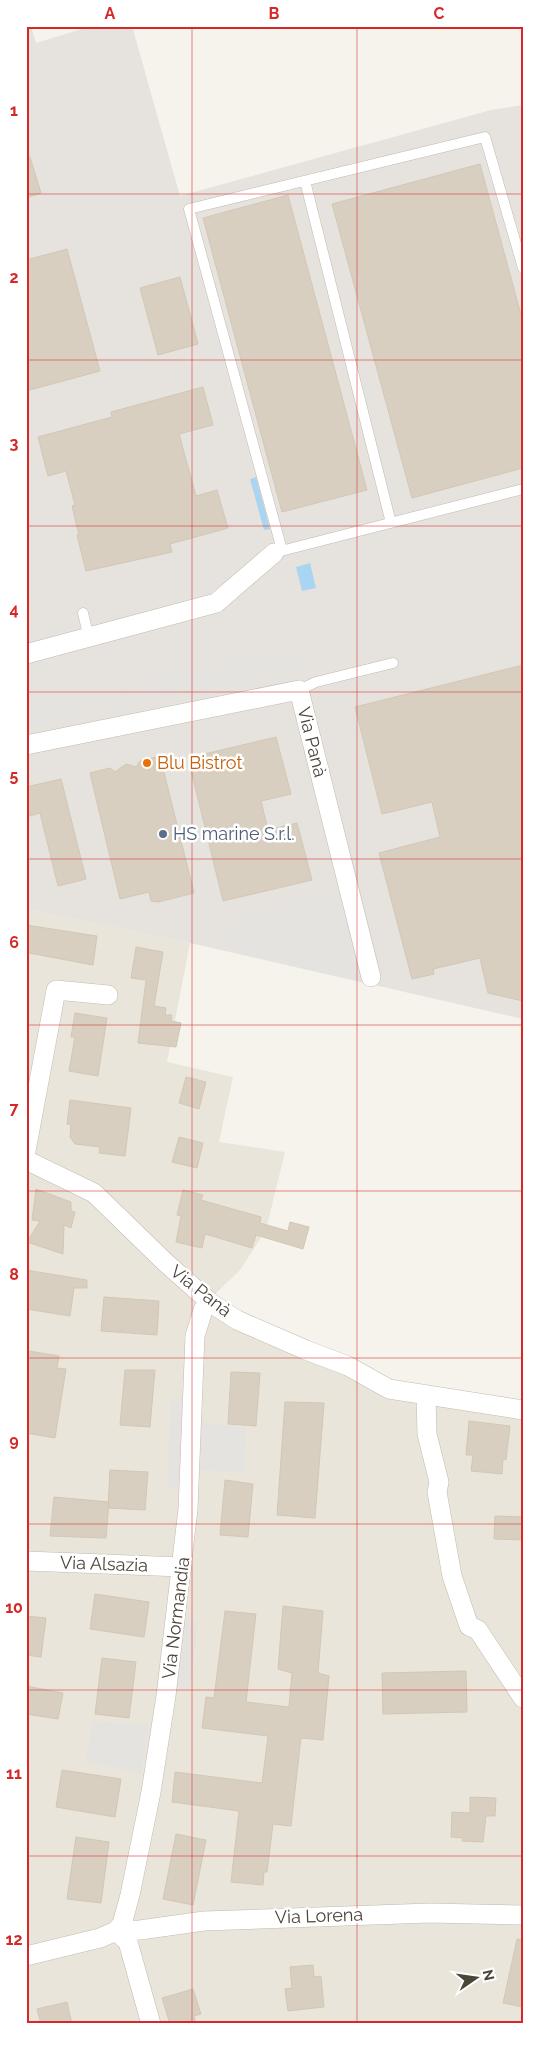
<svg xmlns="http://www.w3.org/2000/svg" width="549" height="2050" viewBox="0 0 549 2050" font-family="Raleway,sans-serif">
<rect width="100%" height="100%" fill="#f6f3ec"/>
<path fill="#eae5da" d="M 26,909 L 190,943 L 167,1062 L 233,1077 L 219,1142 L 285,1152 L 266,1230 L 240,1270 L 211,1298 L 392,1387 L 523,1402 L 523,2024 L 26,2024 Z"/>
<path fill="#e6e2dd" d="M 26,26 L 31,26 L 36,43 L 92,26 L 132,26 L 180,196 L 491,110 L 523,105 L 523,1019 L 190,943 L 26,909 Z"/>
<path fill="#e5e3e0" d="M 295,652 L 298,666 L 103,710 L 100,695 Z
M 77,703 L 79,716 L 26,727 L 26,712 Z
M 339,892 L 361,982 L 236,953 L 231,932 L 238,930 L 235,918 Z
M 171,1398 L 184,1399 L 180,1489 L 167,1488 Z
M 201,1422 L 246,1428 L 244,1472 L 199,1470 Z
M 185,1620 L 198,1622 L 190,1689 L 177,1688 Z
M 92,1721 L 149,1724 L 141,1774 L 86,1761 Z"/>
<path fill="#a9d4f2" d="M 256,477 L 270,529 L 264,530 L 250,479 Z
M 310,563 L 316,588 L 302,591 L 296,567 Z"/>
<path fill="#d8cfc1" stroke="#d3c7b4" d="M 30,157 L 41,193 L 26,198 L 26,158 Z
M 480,164 L 523,322 L 523,468 L 412,498 L 332,204 Z
M 288,195 L 367,490 L 282,512 L 203,218 Z
M 67,249 L 100,371 L 26,391 L 26,260 Z
M 180,277 L 198,344 L 158,355 L 140,288 Z
M 203,387 L 213,425 L 179,434 L 196,496 L 217,490 L 228,528 L 170,544 L 172,552 L 86,571 L 77,535 L 79,535 L 72,506 L 75,505 L 66,471 L 48,476 L 38,437 L 112,417 L 111,412 Z
M 523,665 L 523,1001 L 488,993 L 480,958 L 433,969 L 434,974 L 412,979 L 379,853 L 440,837 L 432,802 L 382,814 L 355,707 Z
M 276,737 L 291,794 L 261,801 L 268,830 L 297,823 L 312,880 L 223,901 L 189,762 L 192,757 Z
M 160,756 L 194,893 L 158,902 L 151,901 L 149,892 L 120,899 L 90,773 L 110,768 L 115,772 L 126,764 L 136,767 L 140,761 Z
M 61,779 L 86,879 L 58,886 L 40,813 L 26,817 L 26,787 Z
M 26,925 L 97,936 L 93,965 L 29,953 L 29,950 L 26,949 Z
M 136,947 L 163,952 L 154,1006 L 166,1008 L 165,1015 L 172,1015 L 171,1021 L 181,1023 L 176,1047 L 138,1043 L 146,980 L 131,978 Z
M 75,1013 L 107,1018 L 98,1076 L 69,1071 L 75,1037 L 71,1037 Z
M 186,1077 L 206,1082 L 199,1109 L 179,1103 Z
M 70,1100 L 131,1108 L 125,1156 L 99,1153 L 100,1147 L 75,1144 L 70,1137 L 71,1125 L 67,1124 Z
M 179,1137 L 203,1143 L 197,1168 L 172,1162 Z
M 36,1189 L 71,1202 L 71,1211 L 75,1212 L 71,1228 L 64,1225 L 63,1254 L 27,1242 L 40,1221 L 32,1220 Z
M 183,1190 L 203,1195 L 201,1200 L 261,1217 L 260,1223 L 288,1231 L 290,1222 L 309,1227 L 303,1249 L 256,1235 L 252,1248 L 205,1234 L 202,1248 L 176,1242 L 181,1216 L 177,1215 Z
M 26,1270 L 87,1280 L 87,1288 L 74,1288 L 70,1316 L 26,1309 Z
M 104,1297 L 159,1301 L 157,1335 L 101,1331 Z
M 29,1351 L 59,1356 L 57,1368 L 66,1369 L 55,1438 L 26,1433 L 26,1368 Z
M 125,1370 L 155,1370 L 150,1427 L 120,1425 Z
M 231,1372 L 260,1373 L 256,1426 L 228,1424 Z
M 285,1402 L 324,1403 L 315,1518 L 277,1515 Z
M 469,1421 L 510,1426 L 506,1460 L 503,1459 L 502,1474 L 471,1471 L 473,1455 L 466,1455 Z
M 110,1470 L 148,1472 L 145,1510 L 108,1508 Z
M 225,1480 L 253,1484 L 248,1537 L 220,1535 Z
M 54,1497 L 109,1502 L 106,1538 L 50,1536 Z
M 495,1516 L 523,1517 L 523,1540 L 494,1539 Z
M 95,1594 L 149,1602 L 144,1637 L 90,1629 Z
M 283,1606 L 323,1611 L 318,1673 L 329,1676 L 323,1740 L 301,1738 L 291,1826 L 273,1824 L 267,1872 L 264,1872 L 263,1885 L 231,1882 L 239,1811 L 172,1802 L 175,1772 L 262,1783 L 268,1736 L 202,1728 L 206,1697 L 214,1698 L 225,1611 L 256,1614 L 246,1702 L 289,1707 L 292,1673 L 278,1669 Z
M 26,1616 L 46,1618 L 41,1657 L 26,1655 Z
M 102,1658 L 136,1662 L 129,1718 L 95,1714 Z
M 466,1671 L 467,1712 L 383,1714 L 382,1673 Z
M 26,1686 L 63,1693 L 58,1719 L 26,1714 Z
M 62,1770 L 121,1779 L 115,1817 L 56,1807 Z
M 470,1797 L 496,1798 L 495,1816 L 486,1816 L 483,1842 L 462,1841 L 463,1838 L 451,1837 L 452,1812 L 470,1813 Z
M 176,1834 L 206,1840 L 193,1905 L 163,1899 Z
M 76,1837 L 109,1842 L 101,1903 L 67,1899 Z
M 517,1939 L 523,1940 L 523,2007 L 503,2003 Z
M 313,1965 L 314,1977 L 321,1976 L 324,2007 L 288,2011 L 285,1989 L 292,1988 L 290,1967 Z
M 193,1989 L 201,2014 L 194,2016 L 196,2024 L 170,2024 L 162,1998 Z
M 67,2002 L 72,2024 L 41,2024 L 37,2009 Z"/>
<g fill="none" stroke-linecap="round" stroke-linejoin="round">
<g stroke="#c2bbae" stroke-width="11">
<path id="service" d="M 305,181 L 391,523
M 282,550 L 189,209 L 485,137 L 523,268
M 277,552 L 523,489
M 83,613 L 89,638
M 299,690 L 316,682 L 393,663"/>
</g>
<g stroke="#c2bbae" stroke-width="20">
<path id="minor" d="M 26,654 L 216,603 L 274,553
M 26,745 L 299,690 L 371,977
M 26,1151 L 56,990 L 108,995
M 26,1160 L 94,1193 L 166,1263 L 211,1303 L 237,1320 L 306,1350 L 348,1366 L 389,1389 L 523,1410
M 426,1396 L 427,1434 L 439,1482 L 437,1492 L 452,1576 L 469,1626 L 478,1630 L 523,1698
M 26,1561 L 182,1567
M 116,1931 L 122,1924 L 130,1895 L 151,1792 L 166,1696 L 188,1509 L 195,1336 L 203,1310 L 211,1303
M 116,1931 L 128,1942 L 151,2024
M 26,1956 L 100,1938 L 116,1931 L 140,1930 L 204,1921 L 430,1913 L 523,1915"/>
</g>
<use href="#service" stroke="#fff" stroke-width="10"/>
<use href="#minor" stroke="#fff" stroke-width="19"/>
</g>
<path fill="none" stroke="#d62828" stroke-width="1" stroke-opacity="0.55" d="M 192,26 L 192,2024M 357,26 L 357,2024M 26,194 L 523,194M 26,360 L 523,360M 26,526 L 523,526M 26,692 L 523,692M 26,859 L 523,859M 26,1025 L 523,1025M 26,1191 L 523,1191M 26,1358 L 523,1358M 26,1524 L 523,1524M 26,1690 L 523,1690M 26,1856 L 523,1856"/>
<circle fill="#e8710a" stroke="#fff" stroke-width="2" cx="147" cy="763" r="5"/>
<circle fill="#5c6f8a" stroke="#fff" stroke-width="2" cx="163" cy="834" r="5"/>
<g text-anchor="middle" stroke-width="5" stroke-linejoin="round" paint-order="stroke">
<g font-size="18" fill="#4b4439" stroke="#fff">
<text transform="translate(312 742) rotate(76)" y="6">Via Panà</text>
<text transform="translate(201 1291) rotate(38)" y="6">Via Panà</text>
<text transform="translate(104 1564) rotate(2)" y="6">Via Alsazia</text>
<text transform="translate(176 1618) rotate(-83)" y="6">Via Normandia</text>
<text transform="translate(319 1916) rotate(-2)" y="6">Via Lorena</text>
</g>
<g font-size="18" fill="#c56008" stroke="#fff" text-anchor="start">
<text x="157" y="769">Blu Bistrot</text>
</g>
<g font-size="18" fill="#4e5e75" stroke="#fff" text-anchor="start">
<text x="173" y="840">HS marine S.r.l.</text>
</g>
</g>
<rect width="549" height="2050" fill="none" stroke="#ffffff" stroke-width="55"/>
<g transform="translate(476 1978) rotate(77)" stroke="#ffffff" stroke-width="4" paint-order="stroke">
<path d="M0-4L9 19L0 12L-9 19Z" fill="#4b4439"/>
<text y="-8" font-size="14" font-weight="bold" text-anchor="middle" fill="#4b4439">N</text>
</g>
<rect x="28" y="28" width="494" height="1994" fill="none" stroke="#d62828" stroke-width="2"/>
<g font-size="16" text-anchor="middle" font-weight="bold" fill="#d62828">
<text x="110" y="19">A</text>
<text x="274" y="19">B</text>
<text x="439" y="19">C</text>
<text x="14" y="116">1</text>
<text x="14" y="283">2</text>
<text x="14" y="449">3</text>
<text x="14" y="615">4</text>
<text x="14" y="781">5</text>
<text x="14" y="948">6</text>
<text x="14" y="1114">7</text>
<text x="14" y="1280">8</text>
<text x="14" y="1446">9</text>
<text x="14" y="1613">10</text>
<text x="14" y="1779">11</text>
<text x="14" y="1945">12</text>
</g>
</svg>
